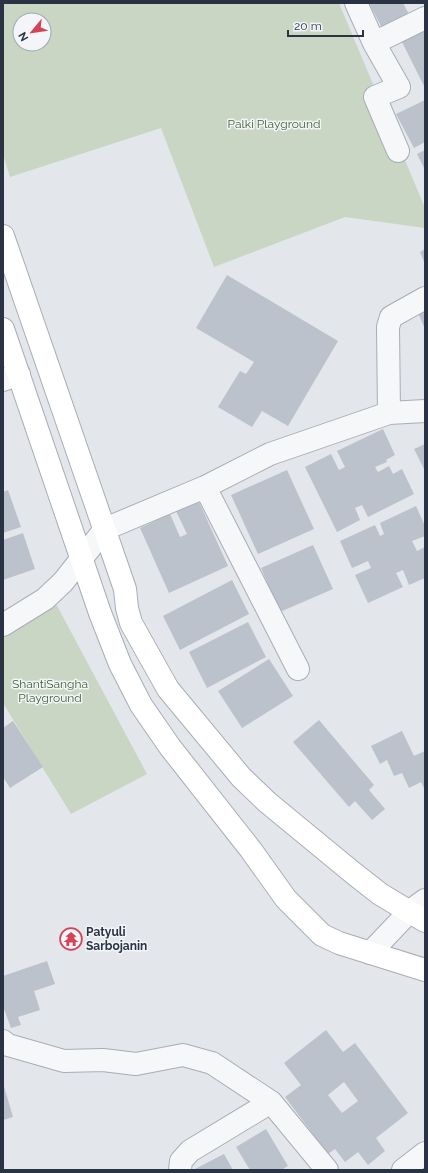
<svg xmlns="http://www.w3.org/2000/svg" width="428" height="1173" viewBox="0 0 428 1173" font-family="Raleway,sans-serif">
<rect width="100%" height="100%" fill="#e3e6eb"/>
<path fill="#c8d6c3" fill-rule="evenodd" d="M 3,3 L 339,3 L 425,208 L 425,228 L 345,217 L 214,267 L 161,128 L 10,177 L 3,154 ZM 20,20 L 44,20 L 44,44 L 20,44 Z
M 55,602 L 147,774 L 71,814 L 3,703 L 3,635 Z"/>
<path fill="#bcc2cb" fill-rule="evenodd" d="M 369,3 L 403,3 L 411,18 L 384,32 Z
M 425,28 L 425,88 L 401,40 Z
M 425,100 L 425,142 L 414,148 L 396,114 Z
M 425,150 L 425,170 L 417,154 Z
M 425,249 L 425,264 L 420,252 Z
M 227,275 L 338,341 L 288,426 L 262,411 L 252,427 L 218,407 L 240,371 L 246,374 L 254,362 L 196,328 Z
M 425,310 L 425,329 L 418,313 Z
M 383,429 L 395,455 L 386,460 L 387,462 L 375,467 L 378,472 L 389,466 L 393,474 L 402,469 L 414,494 L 368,517 L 362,505 L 355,508 L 360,520 L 337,532 L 305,467 L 331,454 L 339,470 L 345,467 L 337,451 Z
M 425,444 L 425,471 L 414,449 Z
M 287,470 L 314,529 L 258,554 L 231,495 Z
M 8,490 L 21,527 L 3,533 L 3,492 Z
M 199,502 L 228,566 L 169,593 L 140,528 L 170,514 L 180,537 L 187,534 L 176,511 Z
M 416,506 L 425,526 L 425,536 L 412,541 L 417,551 L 425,547 L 425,578 L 409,585 L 403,570 L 396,573 L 403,587 L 368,603 L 355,575 L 371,568 L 368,561 L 352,568 L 340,541 L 375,525 L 380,536 L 384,534 L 380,523 Z
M 23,533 L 35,569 L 3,580 L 3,540 Z
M 313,545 L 333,589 L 280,612 L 261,568 Z
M 232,580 L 249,614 L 180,650 L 163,616 Z
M 248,622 L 266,657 L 207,688 L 189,652 Z
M 269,659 L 293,696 L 242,728 L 218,691 Z
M 319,720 L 374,785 L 369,790 L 385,809 L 372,820 L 355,801 L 349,807 L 293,742 Z
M 13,721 L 43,767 L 10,788 L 3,777 L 3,728 Z
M 402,731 L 414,756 L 425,751 L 425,790 L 421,782 L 409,788 L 402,773 L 394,776 L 387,760 L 380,764 L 371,746 Z
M 47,961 L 55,984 L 34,991 L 40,1010 L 18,1017 L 21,1025 L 11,1028 L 3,1006 L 3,976 Z
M 326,1030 L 343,1052 L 355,1043 L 408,1113 L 376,1138 L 385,1151 L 368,1165 L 358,1152 L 345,1162 L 335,1149 L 328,1154 L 285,1097 L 301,1085 L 284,1063 ZM 344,1082 L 358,1101 L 342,1113 L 328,1095 Z
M 3,1083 L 13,1117 L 3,1120 Z
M 266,1129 L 288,1166 L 281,1170 L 250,1170 L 236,1147 Z
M 224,1154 L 233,1170 L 193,1170 Z"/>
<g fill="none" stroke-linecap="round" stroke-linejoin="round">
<g stroke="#a8adb6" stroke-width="24">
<path id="street" d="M 356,3 L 374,43 L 425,18
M 374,43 L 399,87 L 375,97 L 398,151
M 3,380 L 19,374
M 389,413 L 425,411
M 205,487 L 298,669
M 3,625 L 45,599 L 63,582 L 105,529 L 205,487 L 270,454 L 389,413 L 388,327 L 391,317 L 425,298
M 370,953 L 410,911 L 425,900
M 3,1041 L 8,1045 L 64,1061 L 103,1060 L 136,1064 L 183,1055 L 212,1063 L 271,1102 L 327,1170
M 180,1170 L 181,1161 L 190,1151 L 271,1102
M 403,1170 L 425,1153"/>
</g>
<g stroke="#a8adb6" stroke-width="24">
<path id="secondary" d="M 3,236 L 125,589 L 127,608 L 131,623 L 168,689 L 241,777 L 267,802 L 352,872 L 380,894 L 425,921
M 3,329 L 100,613 L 120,664 L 141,705 L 170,747 L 251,850 L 286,899 L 322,935 L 339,943 L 425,970"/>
</g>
<use href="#street" stroke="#f6f7f9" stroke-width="22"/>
<use href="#secondary" stroke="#fff" stroke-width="22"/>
</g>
<defs>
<g id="temple-ring" transform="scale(1.15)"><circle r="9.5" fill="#f3f5f8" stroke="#d44458" stroke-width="1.5"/><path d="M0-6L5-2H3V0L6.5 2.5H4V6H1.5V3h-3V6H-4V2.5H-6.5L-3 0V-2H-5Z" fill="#d44458"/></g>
</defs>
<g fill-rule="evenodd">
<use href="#temple-ring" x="71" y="939"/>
</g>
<g text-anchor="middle" stroke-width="3" stroke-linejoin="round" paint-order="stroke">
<g font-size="12" fill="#3e6136" stroke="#f3f5f8">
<text x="274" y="128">Palki Playground</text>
<text x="50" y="688">ShantiSangha<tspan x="50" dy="14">Playground</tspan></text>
</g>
<g font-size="12" font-weight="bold" fill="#2a3344" stroke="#f3f5f8" text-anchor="start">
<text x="86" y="936">Patyuli<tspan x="86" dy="14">Sarbojanin</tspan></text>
</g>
</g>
<rect width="428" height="1173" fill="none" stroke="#2a3344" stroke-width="8"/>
<g transform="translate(32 32) rotate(241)"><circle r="19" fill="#f3f5f8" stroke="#a3a7b0"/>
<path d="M0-3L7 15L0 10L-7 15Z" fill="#d44458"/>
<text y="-6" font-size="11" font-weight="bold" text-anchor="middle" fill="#2a3344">N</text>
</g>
<path d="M288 30v6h75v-6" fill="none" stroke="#2a3344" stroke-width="2"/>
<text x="294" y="30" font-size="12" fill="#2a3344" stroke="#f3f5f8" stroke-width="3" paint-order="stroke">20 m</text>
</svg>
